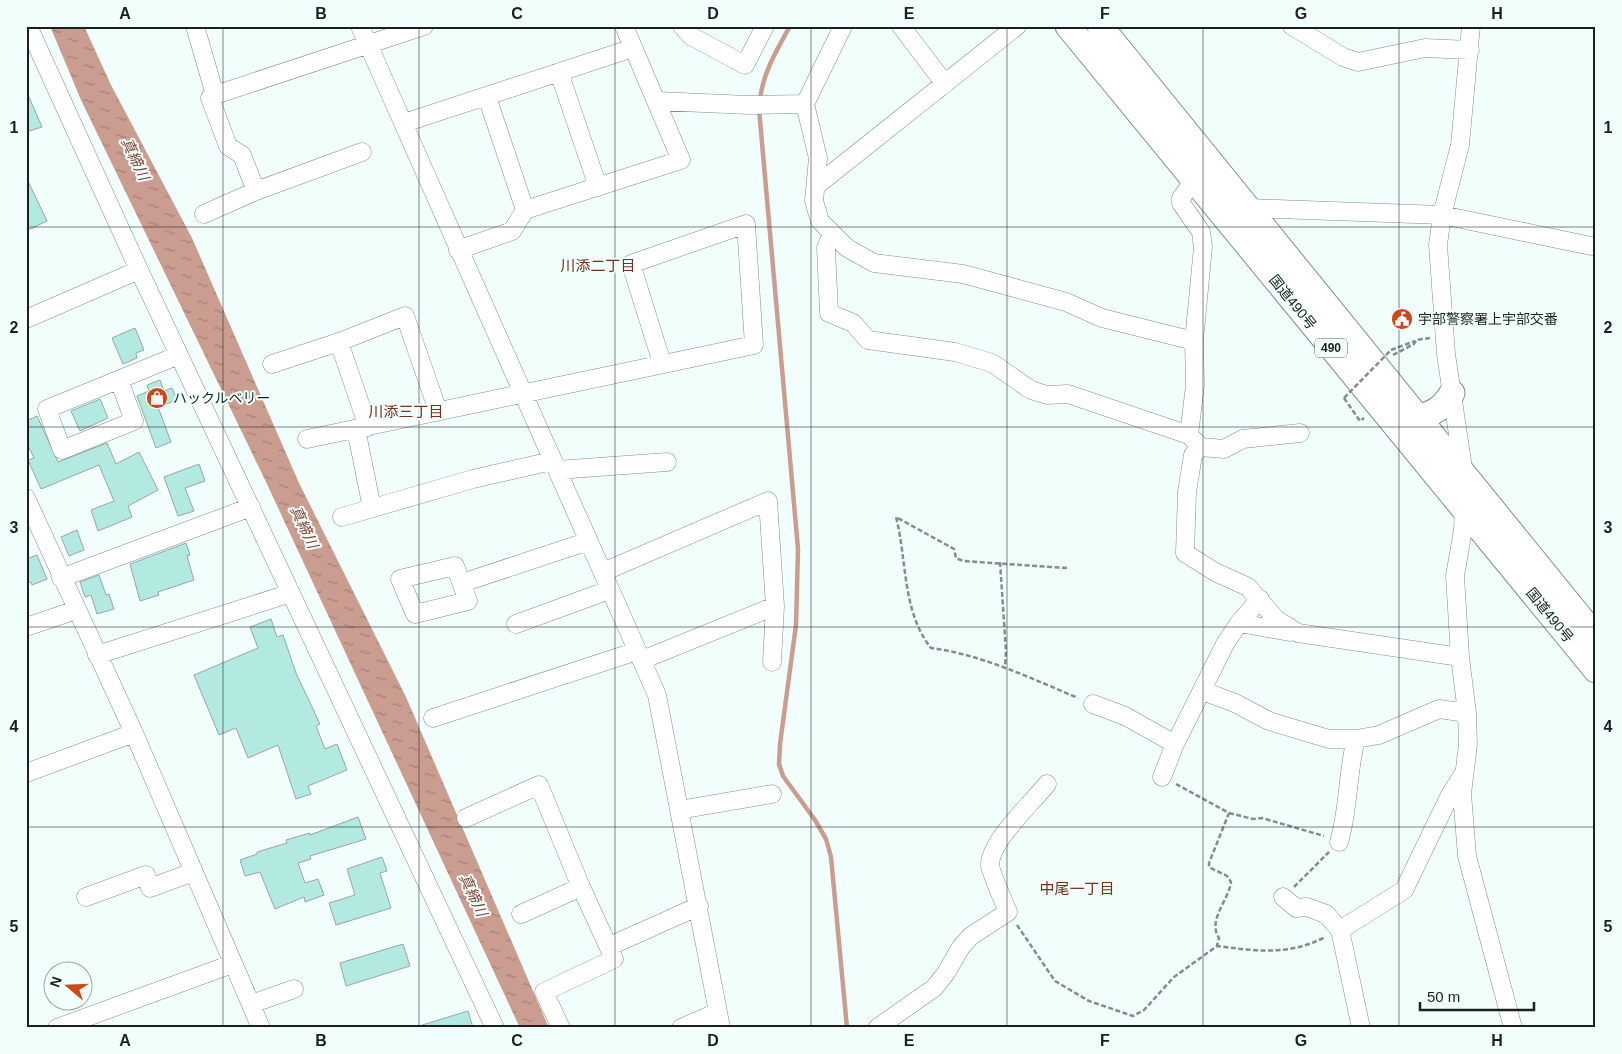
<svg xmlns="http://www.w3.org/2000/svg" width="1622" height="1054" viewBox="0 0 1622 1054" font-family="Helvetica,'Noto Sans JP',sans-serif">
<defs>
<pattern id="water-ripples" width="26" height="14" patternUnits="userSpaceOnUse" patternTransform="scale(1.25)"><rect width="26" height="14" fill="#ca9d90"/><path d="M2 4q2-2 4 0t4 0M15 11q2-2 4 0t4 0" fill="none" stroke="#a38075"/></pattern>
</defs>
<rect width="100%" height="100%" fill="#f2fefc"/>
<path fill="url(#water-ripples)" d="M 50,26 L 84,26 L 111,85 L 192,238 L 299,483 L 406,697 L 549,1028 L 520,1028 L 266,482 L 81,100 Z"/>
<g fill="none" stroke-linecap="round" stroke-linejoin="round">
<path stroke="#ca9d90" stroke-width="4.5" d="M 760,101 C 762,74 777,50 790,26
M 759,109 L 798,549 L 796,625 L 780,744 L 779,764 L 783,776 L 815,820 L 826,839 L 831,857 L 847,1028"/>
</g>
<path fill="#b2e9e0" stroke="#98a6a4" d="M 26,90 L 42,127 L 26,132 Z
M 26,177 L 47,221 L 26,231 Z
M 135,328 L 144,350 L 136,353 L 137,358 L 123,364 L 112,338 Z
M 160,380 L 164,391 L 172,388 L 177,400 L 158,407 L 171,442 L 156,448 L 137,396 L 149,391 L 147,385 Z
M 100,399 L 108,418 L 80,431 L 71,411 Z
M 37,416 L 58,462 L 107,443 L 116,464 L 139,452 L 158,490 L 128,506 L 132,517 L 98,531 L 91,510 L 114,501 L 99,465 L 41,489 L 28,460 L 34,458 L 26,441 L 26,421 Z
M 199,464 L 205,481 L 185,488 L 194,511 L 178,516 L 164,477 Z
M 77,530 L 84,550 L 69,556 L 61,537 Z
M 186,543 L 190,555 L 187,556 L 194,580 L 158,592 L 159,595 L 140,601 L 130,564 Z
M 37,555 L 47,579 L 32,585 L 31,582 L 26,583 L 26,559 Z
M 99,575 L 106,595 L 109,594 L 114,609 L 97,614 L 91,595 L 85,597 L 80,582 Z
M 271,619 L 277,637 L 283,635 L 296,673 L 320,724 L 316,726 L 325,749 L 337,744 L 347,770 L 308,786 L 311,794 L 296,799 L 278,745 L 248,758 L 236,728 L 219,735 L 194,675 L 258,648 L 250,627 Z
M 358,817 L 366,839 L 310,856 L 311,859 L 298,863 L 305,883 L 318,879 L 324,895 L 305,902 L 304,897 L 275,909 L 260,872 L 245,876 L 240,860 L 257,854 L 257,852 L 287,843 L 286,840 L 310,833 L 310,835 Z
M 382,857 L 387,871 L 380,873 L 391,908 L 336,925 L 329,903 L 355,895 L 347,869 Z
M 403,944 L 410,966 L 346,986 L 340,963 Z
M 468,1011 L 473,1028 L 423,1028 L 422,1025 Z"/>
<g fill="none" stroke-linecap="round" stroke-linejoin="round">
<g stroke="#808e8c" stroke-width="19">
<path id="minor" d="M 28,26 L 139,270 L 495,1028
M 195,26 L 215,95 L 210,98 L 228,146 L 242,155 L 256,191 L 362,152
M 360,26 L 657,695 L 721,1028
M 682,26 L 691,36 L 745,65 L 765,26
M 843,26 L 805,104 L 818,158 L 814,201 L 820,221 L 847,248 L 874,263 L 963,274 L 1066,302 L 1102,318 L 1194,341
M 901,26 L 945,84
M 1292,26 L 1343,57 L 1358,62 L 1425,48 L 1470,50
M 559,72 L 598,187
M 215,95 L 424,26
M 487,97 L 525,210
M 657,101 L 749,105 L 805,104
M 404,123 L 633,48
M 1201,171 L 1181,198 L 1181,203 L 1201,232 L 1203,247 L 1194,341 L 1195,385 L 1189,435 L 1201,447 L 1193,455 L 1187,492 L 1185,553 L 1215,572 L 1248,587 L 1276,619 L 1298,633 L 1460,657
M 816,186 L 1017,26
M 1246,208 L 1442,215 L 1596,247
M 204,214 L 256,191
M 832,233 L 826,248 L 829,313 L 853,323 L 868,340 L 955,352 L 992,363 L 1031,390 L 1047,395 L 1068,394 L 1189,435
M 458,250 L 512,231 L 525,210 L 681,160 L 624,26
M 26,319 L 139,270
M 339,342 L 368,427
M 272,364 L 339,342 L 405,316 L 438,411
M 119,380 L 134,421 L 62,450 L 47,409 L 179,355
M 356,429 L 372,508
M 307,439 L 754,345 L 746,224 L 631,264 L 662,363
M 1201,447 L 1224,449 L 1243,439 L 1300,433
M 557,470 L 667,462
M 1464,475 L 1446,354 L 1438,245 L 1442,215 L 1460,145 L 1471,26
M 26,498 L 134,733 L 261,1028
M 1464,504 L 1463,530 L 1455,576 L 1460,657 L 1467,713 L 1468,744 L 1462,794 L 1467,856 L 1513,1028
M 342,517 L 473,479 L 552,461
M 455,566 L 468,601 L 415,614 L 400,579 Z
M 603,572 L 768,501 L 775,606 L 772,662
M 61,578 L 251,507
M 462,583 L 589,541
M 1239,623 L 1290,632
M 516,624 L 609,590
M 26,627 L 76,610
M 97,655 L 291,593
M 642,660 L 775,606
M 1203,691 L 1235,703 L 1269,721 L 1329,739 L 1356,739 L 1379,735 L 1439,709 L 1467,713
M 1093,704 L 1125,716 L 1175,744
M 433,718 L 637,651
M 26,773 L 134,733
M 1162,777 L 1175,744 L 1225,644 L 1239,623 L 1260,599
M 679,810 L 772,794
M 466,818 L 539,785 L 581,887 L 614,959 L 544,992 L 561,1028
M 1339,842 C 1349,809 1347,773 1356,739
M 86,897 L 146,875 L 150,888 L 193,872
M 1283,897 L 1296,908 L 1307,907 L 1326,914 L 1340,930 L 1361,1028
M 521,914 L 581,887
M 1340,930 L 1404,890 L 1450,795 L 1462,776
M 610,946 L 699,906
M 251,1004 L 294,989
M 57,1028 L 232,964
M 681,1028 L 718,1012
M 877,1028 L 934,988 L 946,973 L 961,947 L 971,936 L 1008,912 C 1004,902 991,874 990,865 C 990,841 1032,803 1047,784"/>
</g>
<g stroke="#808e8c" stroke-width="27">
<path id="highway" d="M 1068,26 L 1596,670
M 1100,26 L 1596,637
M 1418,417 C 1434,414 1444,407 1452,393"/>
</g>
<path stroke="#848d8b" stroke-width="2.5" stroke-dasharray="5 2.5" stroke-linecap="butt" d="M 1391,350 L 1415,341
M 1393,355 L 1414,344 L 1416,340 L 1430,338
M 1344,398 L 1360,421 L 1364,418
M 1000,562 L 1006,651 L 1005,667
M 1067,568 L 963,561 L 956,558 L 954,549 L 896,517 C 907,559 902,612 931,648 C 983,655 1030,678 1078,698
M 1176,784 L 1229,813 L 1209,863 L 1209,867 L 1227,876 L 1231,882 C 1229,900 1207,920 1219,938 L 1217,946
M 1229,813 L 1253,819 L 1262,818 L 1324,836
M 1294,887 L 1329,852
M 1017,925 L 1055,981 L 1089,1001 L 1133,1016 L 1144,1010 L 1174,977 L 1217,946 C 1256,951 1289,956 1325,937"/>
<use href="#minor" stroke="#fff" stroke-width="18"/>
<use href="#highway" stroke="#fff" stroke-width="25"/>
<path stroke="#848d8b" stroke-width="2.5" stroke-dasharray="5 2.5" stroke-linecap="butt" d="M 1344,398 L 1391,350"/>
</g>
<path fill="none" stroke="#1a201f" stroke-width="1" stroke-opacity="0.55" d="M 223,26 L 223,1028M 419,26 L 419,1028M 615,26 L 615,1028M 811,26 L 811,1028M 1007,26 L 1007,1028M 1203,26 L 1203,1028M 1399,26 L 1399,1028M 26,227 L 1596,227M 26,427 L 1596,427M 26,627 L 1596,627M 26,827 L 1596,827"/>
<defs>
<g id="civic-disc" transform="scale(1.125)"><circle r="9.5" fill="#cf4718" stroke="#f2fefc"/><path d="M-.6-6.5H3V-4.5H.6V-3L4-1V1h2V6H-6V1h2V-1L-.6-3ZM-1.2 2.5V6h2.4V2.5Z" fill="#fff"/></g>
<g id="shop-disc" transform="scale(1.125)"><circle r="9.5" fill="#cf4718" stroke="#f2fefc"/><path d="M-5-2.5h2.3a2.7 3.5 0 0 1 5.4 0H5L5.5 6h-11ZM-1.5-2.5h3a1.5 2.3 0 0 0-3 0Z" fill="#fff"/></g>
</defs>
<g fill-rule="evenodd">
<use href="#civic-disc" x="1402" y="319"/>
<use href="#shop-disc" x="157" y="398"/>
</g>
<g text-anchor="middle" stroke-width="4" stroke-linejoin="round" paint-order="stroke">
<rect fill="#f2fefc" stroke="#5b6361" stroke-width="1" x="1315" y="338.5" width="32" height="19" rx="4"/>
<g font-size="12" font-weight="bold" fill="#1a201f">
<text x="1331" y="352">490</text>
</g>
<g font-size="14" fill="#1a201f" stroke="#f2fefc">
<text transform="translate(1293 302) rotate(51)" y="5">国道490号</text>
<text transform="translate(1550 615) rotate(51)" y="5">国道490号</text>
</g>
<g font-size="14" fill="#1a201f" stroke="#f2fefc" text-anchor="start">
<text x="1418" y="324">宇部警察署上宇部交番</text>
<text x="173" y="403">ハックルベリー</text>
</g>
<g font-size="15" font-style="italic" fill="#804432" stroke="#f2fefc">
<text transform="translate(135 159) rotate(65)" y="5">真締川</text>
<text transform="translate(304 527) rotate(65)" y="5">真締川</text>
<text transform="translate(473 895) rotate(65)" y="5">真締川</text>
</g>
<g font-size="15" fill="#74311d" stroke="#f2fefc">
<text x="598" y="271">川添二丁目</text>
<text x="406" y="417">川添三丁目</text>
<text x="1077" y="894">中尾一丁目</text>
</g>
</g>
<rect width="1622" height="1054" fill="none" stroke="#f2fefc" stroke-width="55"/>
<g transform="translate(68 986) rotate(289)"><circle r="24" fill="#f2fefc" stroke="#9ca5a4"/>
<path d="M0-4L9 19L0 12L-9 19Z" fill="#cf4718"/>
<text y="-8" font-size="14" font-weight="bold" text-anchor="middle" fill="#1a201f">N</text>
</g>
<path d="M1420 1002v8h114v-8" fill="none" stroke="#1a201f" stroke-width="2.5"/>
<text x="1427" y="1002" font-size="15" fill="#1a201f" stroke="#f2fefc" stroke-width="4" paint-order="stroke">50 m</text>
<rect x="28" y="28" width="1566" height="998" fill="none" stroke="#1a201f" stroke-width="2"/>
<g font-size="16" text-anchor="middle" font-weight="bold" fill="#1a201f">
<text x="125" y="19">A</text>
<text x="321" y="19">B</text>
<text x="517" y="19">C</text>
<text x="713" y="19">D</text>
<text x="909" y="19">E</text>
<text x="1105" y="19">F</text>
<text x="1301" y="19">G</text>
<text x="1497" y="19">H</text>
<text x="14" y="133">1</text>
<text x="1608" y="133">1</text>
<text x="14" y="333">2</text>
<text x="1608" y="333">2</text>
<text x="14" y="533">3</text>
<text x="1608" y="533">3</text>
<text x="14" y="732">4</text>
<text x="1608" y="732">4</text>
<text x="14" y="932">5</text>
<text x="1608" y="932">5</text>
<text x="125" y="1046">A</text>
<text x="321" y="1046">B</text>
<text x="517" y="1046">C</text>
<text x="713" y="1046">D</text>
<text x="909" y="1046">E</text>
<text x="1105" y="1046">F</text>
<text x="1301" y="1046">G</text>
<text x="1497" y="1046">H</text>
</g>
</svg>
